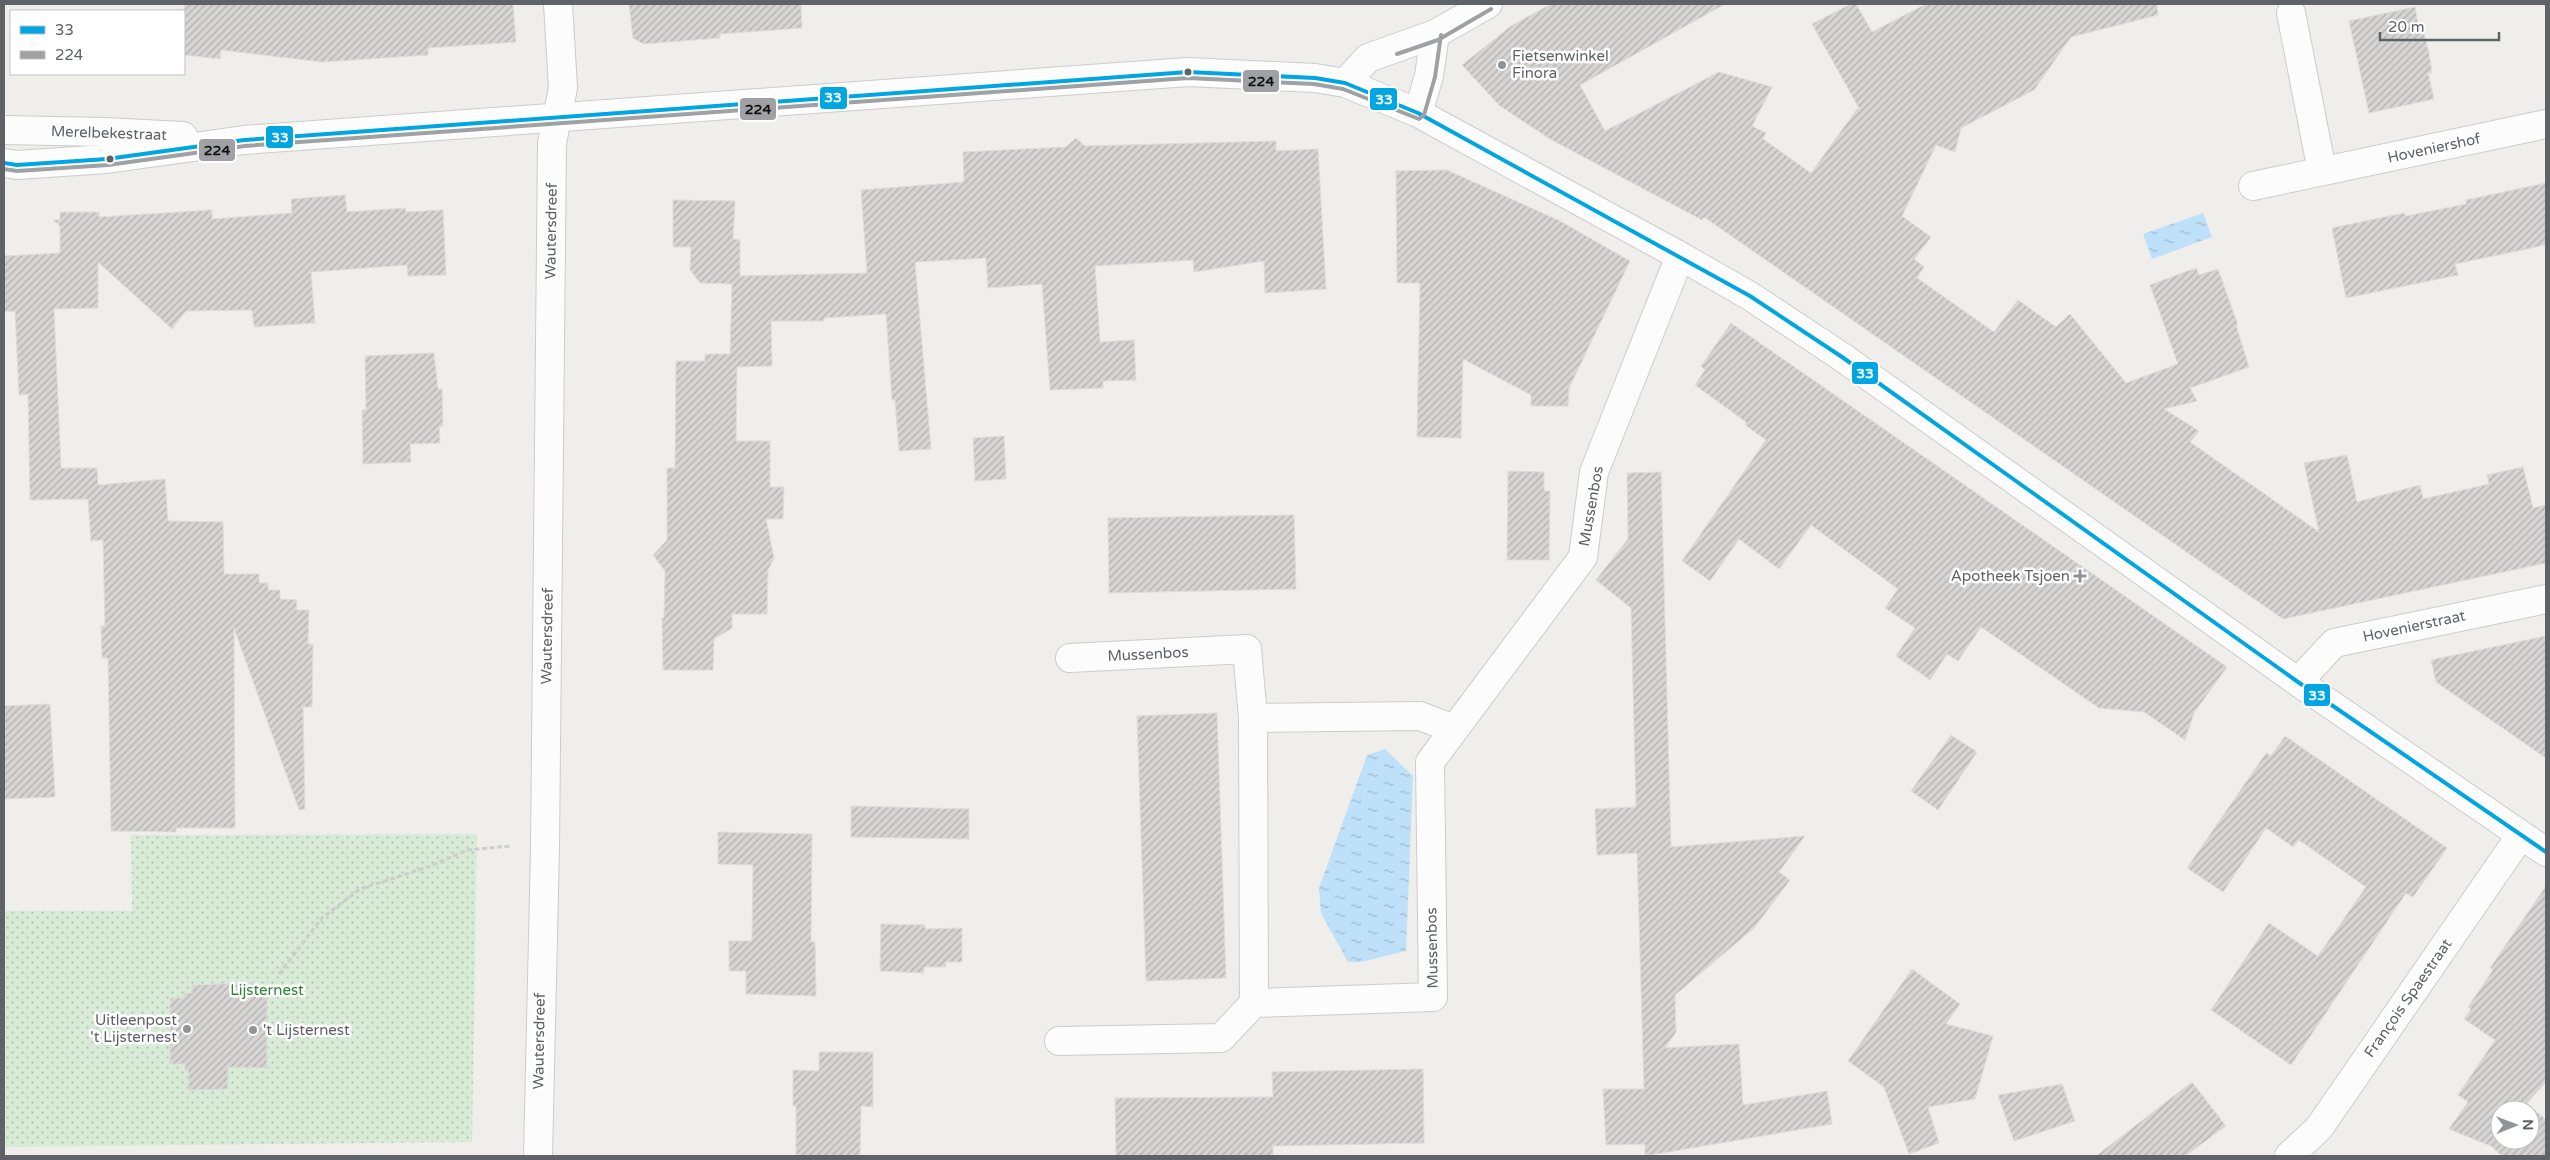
<svg xmlns="http://www.w3.org/2000/svg" width="2550" height="1160" viewBox="0 0 2550 1160" font-family="'Varela Round',sans-serif">
<defs>
<pattern id="green-dots" width="8" height="8" patternUnits="userSpaceOnUse" patternTransform="scale(1.25)"><rect width="8" height="8" fill="#d8ebd6"/><path d="M2 2h.1M6 6h.1" fill="none" stroke="#b2c2b1" stroke-width="1.8" stroke-linecap="round"/></pattern>
<pattern id="water-ripples" width="26" height="14" patternUnits="userSpaceOnUse" patternTransform="scale(1.25)"><rect width="26" height="14" fill="#bfe0f9"/><path d="M2 4q2-2 4 0t4 0M15 11q2-2 4 0t4 0" fill="none" stroke="#9eb9cd"/></pattern>
<pattern id="building-hatch" width="6" height="6" patternUnits="userSpaceOnUse" patternTransform="scale(1.25)"><rect width="6" height="6" fill="#d6d5d3"/><path d="M-1 1l2-2M0 6l6-6M5 7l2-2" fill="none" stroke="#b1b0af"/></pattern>
</defs>
<rect width="100%" height="100%" fill="#efeeea"/>
<path fill="url(#green-dots)" d="M 477,834 L 472,1142 L 4,1147 L 4,911 L 132,911 L 131,835 Z"/>
<path fill="url(#water-ripples)" d="M 2203,213 L 2212,237 L 2152,259 L 2143,234 Z
M 1385,749 L 1413,776 L 1406,951 L 1361,962 L 1348,962 L 1321,913 L 1319,888 L 1367,755 Z"/>
<path fill="url(#building-hatch)" stroke="#deddd9" fill-rule="evenodd" d="M 184,4 L 513,4 L 516,42 L 428,48 L 428,55 L 322,62 L 221,50 L 220,59 L 184,55 Z
M 629,4 L 801,4 L 802,28 L 720,34 L 720,38 L 643,44 L 633,38 Z
M 1551,4 L 1725,4 L 1580,85 L 1605,131 L 1719,72 L 1772,87 L 1752,126 L 1766,133 L 1763,139 L 1811,173 L 1857,109 L 1860,110 L 1812,24 L 1851,4 L 1856,4 L 1872,32 L 1926,4 L 2157,4 L 2158,15 L 2071,37 L 2034,90 L 1961,128 L 1955,152 L 1936,145 L 1902,216 L 1931,237 L 1914,259 L 1924,267 L 1917,278 L 1994,332 L 2018,300 L 2056,327 L 2070,314 L 2126,383 L 2178,364 L 2150,285 L 2196,268 L 2199,275 L 2218,269 L 2238,325 L 2236,325 L 2249,367 L 2190,388 L 2197,401 L 2164,409 L 2199,431 L 2190,442 L 2319,532 L 2304,463 L 2347,455 L 2357,502 L 2420,485 L 2423,499 L 2489,484 L 2487,475 L 2523,467 L 2533,508 L 2546,505 L 2546,563 L 2283,619 L 1704,217 L 1702,220 L 1550,139 L 1500,106 L 1462,65 L 1511,26 Z
M 2415,7 L 2420,34 L 2424,33 L 2429,53 L 2432,73 L 2428,73 L 2434,99 L 2369,113 L 2349,21 Z
M 1076,138 L 1085,146 L 1276,141 L 1276,151 L 1318,149 L 1326,289 L 1265,293 L 1264,261 L 1194,272 L 1193,260 L 1095,266 L 1100,342 L 1134,340 L 1136,380 L 1103,381 L 1103,388 L 1050,390 L 1042,284 L 988,288 L 986,258 L 915,262 L 931,449 L 899,451 L 895,400 L 892,400 L 886,314 L 824,318 L 824,321 L 771,321 L 772,366 L 737,367 L 736,441 L 770,441 L 770,487 L 784,487 L 783,519 L 766,519 L 774,558 L 768,570 L 767,614 L 732,614 L 732,628 L 714,639 L 713,670 L 663,670 L 662,618 L 664,618 L 665,571 L 653,555 L 667,540 L 667,468 L 675,468 L 676,361 L 705,361 L 705,354 L 730,354 L 732,284 L 700,283 L 690,270 L 691,247 L 673,247 L 673,200 L 735,201 L 733,239 L 740,240 L 740,276 L 867,273 L 861,190 L 964,182 L 963,152 L 1066,147 Z
M 1447,170 L 1560,221 L 1630,261 L 1569,388 L 1568,406 L 1531,406 L 1531,395 L 1463,359 L 1461,438 L 1417,437 L 1420,283 L 1397,283 L 1396,171 Z
M 2546,183 L 2546,245 L 2455,264 L 2458,275 L 2346,298 L 2332,228 L 2404,213 L 2406,216 L 2466,204 L 2466,200 Z
M 345,195 L 347,212 L 405,208 L 406,212 L 443,210 L 446,275 L 408,276 L 407,265 L 311,272 L 315,323 L 254,327 L 252,310 L 186,311 L 172,329 L 98,262 L 98,308 L 54,309 L 61,468 L 97,468 L 98,485 L 165,479 L 168,521 L 223,522 L 224,574 L 259,574 L 259,583 L 268,583 L 268,590 L 280,590 L 280,599 L 297,600 L 296,610 L 309,610 L 308,644 L 313,644 L 312,707 L 303,707 L 305,809 L 299,810 L 234,628 L 235,828 L 176,828 L 176,832 L 111,831 L 108,658 L 102,658 L 101,626 L 105,626 L 103,540 L 91,541 L 88,499 L 30,500 L 28,394 L 19,395 L 15,311 L 4,312 L 4,256 L 60,253 L 60,226 L 53,220 L 60,220 L 60,212 L 99,212 L 99,217 L 212,210 L 212,219 L 292,213 L 291,199 Z
M 1731,323 L 2227,667 L 2194,713 L 2185,740 L 2144,712 L 2099,708 L 1981,627 L 1958,661 L 1947,654 L 1930,680 L 1896,656 L 1915,628 L 1885,608 L 1898,589 L 1811,525 L 1779,569 L 1739,539 L 1710,581 L 1682,561 L 1766,440 L 1745,425 L 1746,422 L 1695,385 L 1705,370 L 1701,366 Z
M 434,353 L 438,389 L 442,389 L 443,426 L 439,426 L 440,443 L 410,444 L 411,462 L 363,464 L 362,410 L 366,410 L 365,356 Z
M 1004,436 L 1006,479 L 975,481 L 973,438 Z
M 1508,471 L 1544,472 L 1544,491 L 1550,491 L 1549,560 L 1507,560 Z
M 1661,472 L 1671,847 L 1805,836 L 1779,872 L 1790,880 L 1754,928 L 1675,995 L 1676,1032 L 1665,1048 L 1739,1044 L 1743,1105 L 1827,1091 L 1832,1124 L 1645,1156 L 1645,1144 L 1606,1145 L 1603,1089 L 1644,1089 L 1637,853 L 1597,855 L 1595,809 L 1636,807 L 1631,608 L 1596,580 L 1628,539 L 1627,473 Z
M 1294,515 L 1296,589 L 1109,593 L 1108,518 Z
M 2546,636 L 2546,758 L 2436,682 L 2431,660 Z
M 50,704 L 55,797 L 4,799 L 4,706 Z
M 1217,713 L 1226,978 L 1146,981 L 1137,716 Z
M 1951,735 L 1977,752 L 1938,810 L 1911,791 Z
M 2285,736 L 2447,848 L 2413,897 L 2406,893 L 2291,1065 L 2211,1010 L 2269,923 L 2318,956 L 2366,887 L 2299,840 L 2293,847 L 2266,828 L 2223,892 L 2187,868 L 2266,753 L 2271,756 Z
M 851,806 L 969,809 L 969,839 L 851,837 Z
M 718,832 L 812,834 L 811,942 L 815,942 L 816,996 L 746,994 L 746,971 L 729,971 L 729,941 L 752,941 L 753,865 L 718,864 Z
M 2546,886 L 2546,1082 L 2527,1103 L 2546,1120 L 2546,1156 L 2502,1156 L 2491,1146 L 2449,1129 L 2468,1102 L 2458,1095 L 2495,1040 L 2464,1019 L 2471,1009 L 2468,1007 L 2493,970 L 2490,968 ZM 2500,1110 L 2530,1110 L 2530,1140 L 2500,1140 Z
M 881,924 L 925,925 L 925,929 L 962,928 L 962,962 L 946,962 L 946,967 L 924,967 L 924,973 L 880,971 Z
M 1912,969 L 1960,1004 L 1946,1024 L 1993,1036 L 1975,1099 L 1928,1107 L 1939,1143 L 1909,1154 L 1884,1087 L 1848,1061 Z
M 254,983 L 255,995 L 267,995 L 267,1068 L 228,1067 L 228,1089 L 189,1090 L 188,1070 L 185,1071 L 185,1064 L 170,1064 L 170,998 L 184,998 L 184,993 L 192,993 L 192,985 Z
M 819,1052 L 873,1052 L 873,1107 L 861,1106 L 860,1156 L 796,1156 L 796,1106 L 793,1106 L 793,1070 L 819,1071 Z
M 1423,1069 L 1424,1143 L 1273,1146 L 1273,1156 L 1116,1156 L 1115,1098 L 1273,1097 L 1272,1072 Z
M 2192,1082 L 2226,1126 L 2185,1156 L 2096,1156 Z
M 2062,1084 L 2075,1121 L 2014,1141 L 1998,1095 Z"/>
<g fill="none" stroke-linecap="round" stroke-linejoin="round">
<g stroke="#cbcccc" stroke-width="30">
<path id="minor" d="M 2291,13 L 2322,171
M 1345,83 L 1368,58 L 1435,34 L 1488,4
M 1418,113 L 1429,76 L 1435,34
M 4,130 L 105,132 L 183,136
M 4,163 L 17,165 L 107,159 L 244,140 L 1188,72 L 1315,78 L 1345,83 L 1418,113 L 1680,256 L 1750,296 L 1842,357 L 2298,682 L 2546,852
M 2253,186 L 2546,124
M 1070,658 L 1247,649 L 1253,718 L 1254,1003 L 1433,997 L 1430,762 L 1583,557 L 1594,472 L 1680,256
M 2298,682 L 2334,643 L 2546,599
M 1253,718 L 1420,716 L 1454,729
M 1059,1041 L 1221,1038 L 1254,1003
M 538,1156 L 545,848 L 552,143 L 563,88 L 558,4
M 2289,1156 L 2319,1128 L 2521,835"/>
</g>
<path stroke="#cacfcc" stroke-width="3" stroke-dasharray="5 2.5" stroke-linecap="butt" d="M 279,974 L 322,918 L 360,889 L 431,866 L 467,850 L 511,846"/>
<use href="#minor" stroke="#fdfcfc" stroke-width="28"/>
<g stroke="#fff" stroke-width="8">
<path id="bus-1" d="M 4,163 L 17,165 L 107,159 L 244,140 L 1188,72 L 1315,78 L 1345,83 L 1418,113 L 1750,296 L 1842,357 L 2298,682 L 2546,852"/>
</g>
<g stroke="#fff" stroke-width="8">
<path id="bus-2" d="M 1397,54 L 1438,40 L 1491,9
M 4,169 L 17,171 L 108,165 L 245,146 L 1188,78 L 1314,84 L 1343,89 L 1419,119 L 1424,115 L 1435,77 L 1441,35"/>
</g>
<use href="#bus-1" stroke="#00a6e2" stroke-width="4"/>
<use href="#bus-2" stroke="#9fa1a4" stroke-width="4"/>
</g>
<g fill="#919496" stroke="#fff" stroke-width="2">
<circle cx="1502" cy="65" r="5"/>
<path d="M2077.5 568.5h5v5h5v5h-5v5h-5v-5h-5v-5h5z"/>
<circle cx="187" cy="1029" r="5"/>
<circle cx="253" cy="1030" r="5"/>
</g>
<g fill="#5f6368" stroke="#fff" stroke-width="2">
<circle cx="1188" cy="72" r="4.5"/>
<circle cx="110" cy="159" r="4.5"/>
</g>
<g text-anchor="middle" stroke-width="5" stroke-linejoin="round" paint-order="stroke">
<g font-size="15" fill="#5f6368" stroke="#fff" text-anchor="start">
<text x="1512" y="61">Fietsenwinkel<tspan x="1512" dy="17">Finora</tspan></text>
<text x="2070" y="581" text-anchor="end">Apotheek Tsjoen</text>
<text x="177" y="1025" text-anchor="end">Uitleenpost<tspan x="177" dy="17">'t Lijsternest</tspan></text>
<text x="263" y="1035">'t Lijsternest</text>
</g>
<g font-size="15" fill="#5f6368" stroke="#fff">
<text transform="translate(109 133) rotate(2)" y="5">Merelbekestraat</text>
<text transform="translate(2434 148) rotate(-12)" y="5">Hoveniershof</text>
<text transform="translate(551 231) rotate(-89)" y="5">Wautersdreef</text>
<text transform="translate(1591 506) rotate(-80)" y="5">Mussenbos</text>
<text transform="translate(2414 626) rotate(-12)" y="5">Hovenierstraat</text>
<text transform="translate(547 636) rotate(-89)" y="5">Wautersdreef</text>
<text transform="translate(1148 654) rotate(-3)" y="5">Mussenbos</text>
<text transform="translate(1432 948) rotate(-91)" y="5">Mussenbos</text>
<text transform="translate(2408 998) rotate(-55)" y="5">François Spaestraat</text>
<text transform="translate(539 1041) rotate(-89)" y="5">Wautersdreef</text>
</g>
<g font-size="15" fill="#348238" stroke="#fff">
<text x="267" y="995">Lijsternest</text>
</g>
</g>
<g stroke="#fff" stroke-width="2">
<rect x="1242" y="69" width="38" height="24" rx="5" fill="#9fa1a4"/>
<rect x="819" y="86" width="29" height="24" rx="5" fill="#00a6e2"/>
<rect x="1369" y="87" width="29" height="24" rx="5" fill="#00a6e2"/>
<rect x="739" y="97" width="38" height="24" rx="5" fill="#9fa1a4"/>
<rect x="265" y="125" width="29" height="24" rx="5" fill="#00a6e2"/>
<rect x="198" y="138" width="38" height="24" rx="5" fill="#9fa1a4"/>
<rect x="1851" y="361" width="28" height="24" rx="5" fill="#00a6e2"/>
<rect x="2303" y="683" width="28" height="24" rx="5" fill="#00a6e2"/>
</g>
<g font-size="14" text-anchor="middle" font-weight="bold" fill="#fff">
<text x="833" y="102">33</text>
<text x="1384" y="104">33</text>
<text x="280" y="142">33</text>
<text x="1865" y="378">33</text>
<text x="2317" y="700">33</text>
</g>
<g font-size="14" text-anchor="middle" font-weight="bold" fill="#111">
<text x="1261" y="86">224</text>
<text x="758" y="114">224</text>
<text x="217" y="155">224</text>
</g>
<rect width="2550" height="1160" fill="none" stroke="#5f6368" stroke-width="10"/>
<rect x="10" y="10" width="175" height="65" fill="#ffffff" stroke="#bfc1c3"/>
<rect x="20" y="26" width="25" height="8" fill="#00a6e2" stroke="#bfc1c3"/>
<text x="55" y="35" font-size="15" fill="#5f6368">33</text>
<rect x="20" y="51" width="25" height="8" fill="#9fa1a4" stroke="#bfc1c3"/>
<text x="55" y="60" font-size="15" fill="#5f6368">224</text>
<g transform="translate(2515 1125) rotate(89)"><circle r="24" fill="#ffffff" stroke="#bfc1c3"/>
<path d="M0-4L9 19L0 12L-9 19Z" fill="#919496"/>
<text y="-8" font-size="14" font-weight="bold" text-anchor="middle" fill="#5f6368">N</text>
</g>
<path d="M2380 32v8h119v-8" fill="none" stroke="#5f6368" stroke-width="2.5"/>
<text x="2388" y="32" font-size="15" fill="#5f6368" stroke="#ffffff" stroke-width="4" paint-order="stroke">20 m</text>
</svg>
